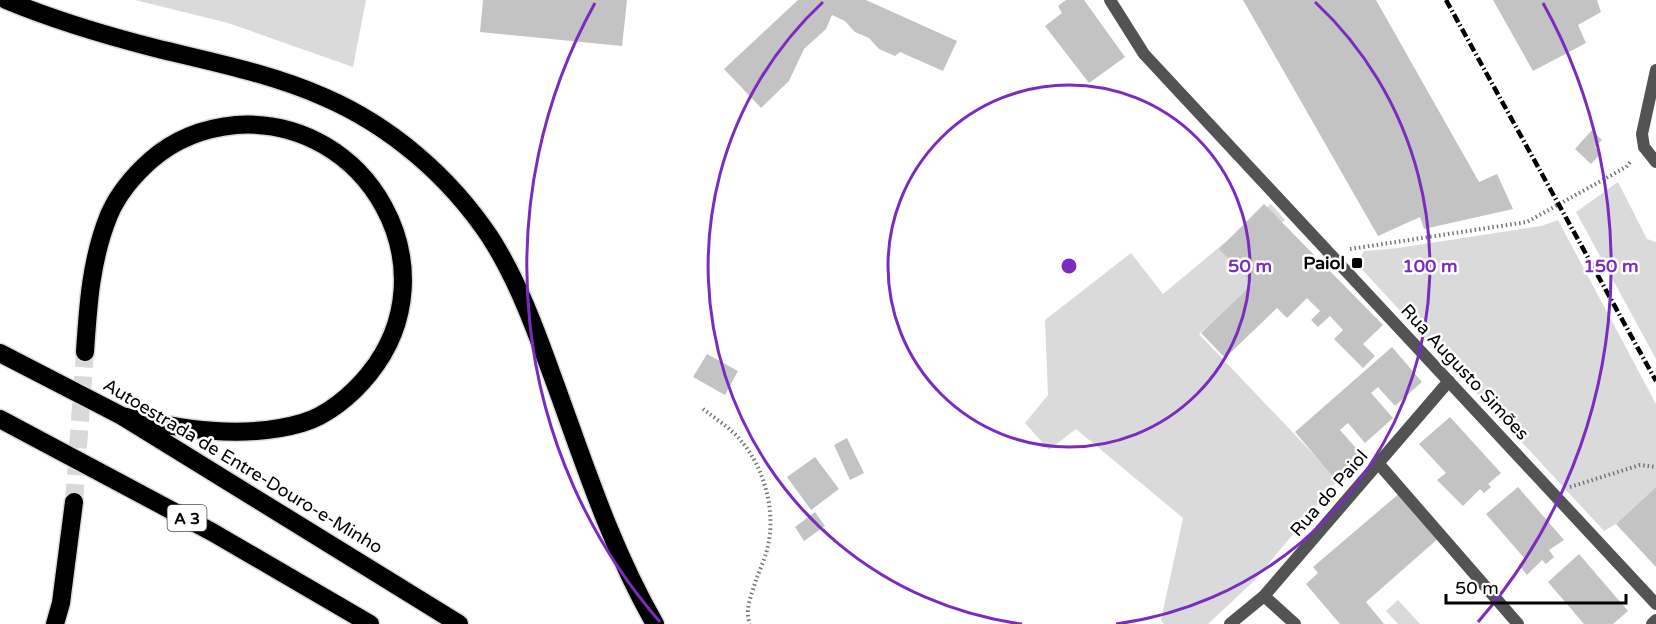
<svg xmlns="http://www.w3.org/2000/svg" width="1656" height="624" viewBox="0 0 1656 624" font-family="'Varela Round',sans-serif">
<rect width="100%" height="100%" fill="#fff"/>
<path fill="#dadada" d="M 135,0 L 366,0 L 353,67 L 228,23 Z
M 1618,182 L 1647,239 L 1656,242 L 1656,359 L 1576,212 Z
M 1271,204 L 1285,220 L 1266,236 L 1256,283 L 1199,334 L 1338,480 L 1254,581 L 1208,624 L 1164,624 L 1161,620 L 1183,518 L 1076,429 L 1049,450 L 1025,423 L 1048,395 L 1045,320 L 1131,253 L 1163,294 Z
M 1558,220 L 1656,404 L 1656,487 L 1616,524 L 1604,531 L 1357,264 L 1364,251 L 1398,248 L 1541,226 Z
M 1398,600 L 1420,624 L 1398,624 L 1386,611 Z"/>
<path fill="#c3c3c3" d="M 483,0 L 627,0 L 622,46 L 480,32 Z
M 798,0 L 866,0 L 957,41 L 943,71 L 900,52 L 895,56 L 879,49 L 869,38 L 855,32 L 845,21 L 832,15 L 826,29 L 804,49 L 789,81 L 761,108 L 724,69 Z
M 1066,0 L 1084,0 L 1125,57 L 1089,83 L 1045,26 L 1062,13 L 1058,6 Z
M 1243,0 L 1376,0 L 1479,182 L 1497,174 L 1513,209 L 1424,229 L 1420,217 L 1378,236 Z
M 1493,0 L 1597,0 L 1601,12 L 1578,25 L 1586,43 L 1533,71 Z
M 1592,130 L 1602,140 L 1595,147 L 1601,153 L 1591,164 L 1575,149 Z
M 1264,204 L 1383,325 L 1363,344 L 1375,356 L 1363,368 L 1334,339 L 1343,330 L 1330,316 L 1318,327 L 1311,320 L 1320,311 L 1307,298 L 1287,318 L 1277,308 L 1225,358 L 1201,333 L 1253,284 L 1219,249 Z
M 1392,347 L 1422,382 L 1395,406 L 1378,387 L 1371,393 L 1393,418 L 1365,443 L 1348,423 L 1340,430 L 1362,455 L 1335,479 L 1295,432 Z
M 707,354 L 738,371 L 725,395 L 693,377 Z
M 1450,417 L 1501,473 L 1488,484 L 1491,487 L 1484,493 L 1480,489 L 1463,506 L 1437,480 L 1446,473 L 1419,444 Z
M 847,438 L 864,473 L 850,480 L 834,445 Z
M 815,457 L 839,489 L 811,510 L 787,477 Z
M 1518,487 L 1564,540 L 1549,550 L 1554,557 L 1546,564 L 1542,560 L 1527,575 L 1519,565 L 1525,559 L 1486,514 Z
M 1656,487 L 1656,567 L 1616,524 Z
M 1401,492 L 1441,536 L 1366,602 L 1384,624 L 1340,624 L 1306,584 L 1318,573 L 1313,567 Z
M 815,512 L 825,526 L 804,541 L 795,527 Z
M 1579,554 L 1628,611 L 1613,624 L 1584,624 L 1548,582 Z"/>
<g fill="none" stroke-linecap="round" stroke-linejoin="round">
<path stroke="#d9d9d9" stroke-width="18" stroke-dasharray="18 9" stroke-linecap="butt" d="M 74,502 L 85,352"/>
<g stroke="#dbdbdb" stroke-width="21">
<path id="motorway" d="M 6,0 C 54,20 104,35 155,48 C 212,62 269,73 324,97 C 391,126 449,176 490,237 C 517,279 535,328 552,375 C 583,459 610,546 655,624
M 85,352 C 88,305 91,259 109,215 C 118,194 134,175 151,160 C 175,139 204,128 236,125 C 368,116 454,269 369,374 C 352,395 327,416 302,423 C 244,440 179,429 122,416
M 0,353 L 122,416 L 459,624
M 0,419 L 212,532 L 370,624
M 55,624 L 61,603 L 74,502"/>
</g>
<path stroke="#757575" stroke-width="4" stroke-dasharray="1.5 3" stroke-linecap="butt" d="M 1350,249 L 1527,222 L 1626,167 L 1632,160
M 703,409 C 716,419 732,429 742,442 C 764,468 776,511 768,545 C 766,557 760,569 756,580 C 752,594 744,610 750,624
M 1570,487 L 1640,465 L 1656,467"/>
<path stroke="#535353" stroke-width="12" d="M 1110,0 L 1144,54 L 1656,604
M 1656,70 L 1642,134 L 1644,147 L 1656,162
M 1378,463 L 1518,624
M 1264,596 L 1295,624
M 1230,624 L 1264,596 L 1449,381
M 1652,624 L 1656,620"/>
<use href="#motorway" stroke="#000" stroke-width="18"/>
<path stroke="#000" stroke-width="4.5" stroke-dasharray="9 3 1.5 3" stroke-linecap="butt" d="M 1446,0 L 1656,381"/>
</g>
<g fill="none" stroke="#7b2cbf" stroke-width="3">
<circle cx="1069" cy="266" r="181"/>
<path d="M1022 624A361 361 0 0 1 823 2M1315 2A361 361 0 0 1 1116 624"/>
<path d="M660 622A542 542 0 0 1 595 3M1543 3A542 542 0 0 1 1478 622"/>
</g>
<rect fill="#000" stroke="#fff" stroke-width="2" x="1351" y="257" width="12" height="12" rx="3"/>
<g text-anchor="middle" stroke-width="5" stroke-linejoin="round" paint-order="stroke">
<rect fill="#fff" stroke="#4c4c4c" stroke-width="1.5" x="167.5" y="505" width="39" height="26" rx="4.5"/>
<g font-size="16" font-weight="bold" fill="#000">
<text x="187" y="524">A 3</text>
</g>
<g font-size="18" font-weight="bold" fill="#000" stroke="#fff" text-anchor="end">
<text x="1345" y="269">Paiol</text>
</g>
<g font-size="18" fill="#000" stroke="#fff">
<text transform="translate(1465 372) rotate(47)" y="6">Rua Augusto Simões</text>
<text transform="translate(243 466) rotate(31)" y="6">Autoestrada de Entre-Douro-e-Minho</text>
<text transform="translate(1329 493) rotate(-49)" y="6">Rua do Paiol</text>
</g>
</g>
<circle cx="1069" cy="266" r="9" fill="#7b2cbf" stroke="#fff" stroke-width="3"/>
<g font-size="18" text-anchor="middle" font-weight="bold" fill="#7b2cbf" stroke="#fff" stroke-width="5" stroke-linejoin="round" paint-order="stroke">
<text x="1250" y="272">50 m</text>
<text x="1430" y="272">100 m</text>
<text x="1611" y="272">150 m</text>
</g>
<path d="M1446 594v9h180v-9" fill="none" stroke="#000000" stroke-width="3"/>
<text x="1455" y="594" font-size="18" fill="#000000" stroke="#ffffff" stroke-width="4.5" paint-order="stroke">50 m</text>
</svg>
